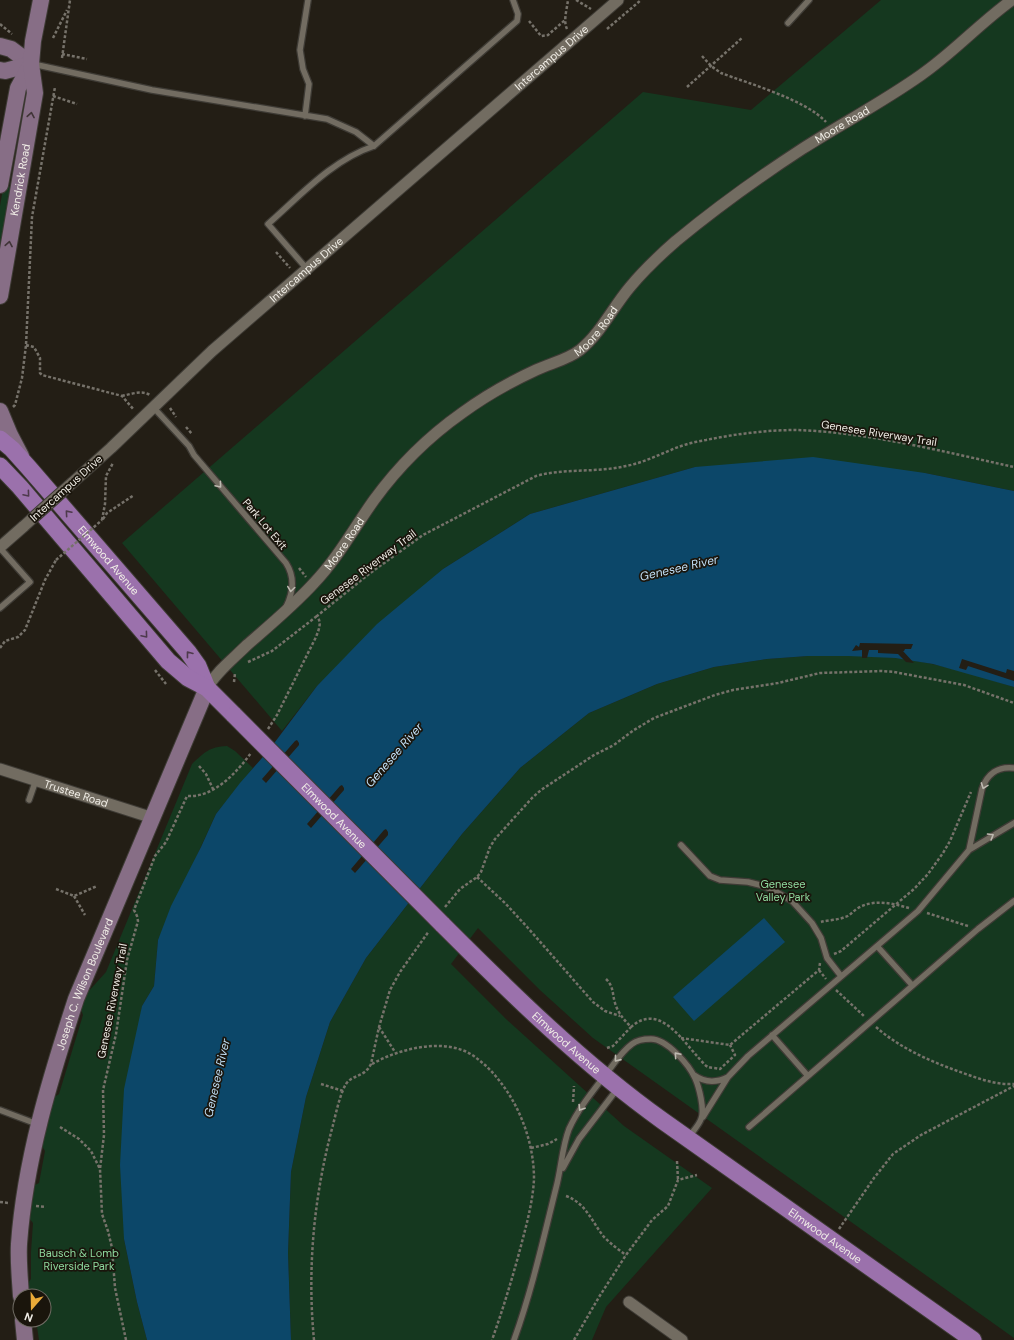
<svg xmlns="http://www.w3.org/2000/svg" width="1014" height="1340" viewBox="0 0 1014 1340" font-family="'DM Sans',sans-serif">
<rect width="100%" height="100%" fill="#231e15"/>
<path fill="#15381f" d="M 881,0 L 1014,0 L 1014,491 L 925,473 L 695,467 L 530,514 L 443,569 L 317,686 L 282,731 L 122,543 L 643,92 L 751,110 Z
M 15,118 L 20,120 L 10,175 L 9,183 L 11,196 L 0,270 L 0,206 Z
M 808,656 C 837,656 866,655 895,658 C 935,662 975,675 1014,687 L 1014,1338 L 593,1038 L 541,991 L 478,928 L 451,964 L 506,1019 L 624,1126 L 712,1188 L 606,1307 L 592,1340 L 291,1340 L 288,1253 L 291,1172 L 306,1097 L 330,1022 L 366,958 L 462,834 L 520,768 L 589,713 L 657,684 L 714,667 L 767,659 Z
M 227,746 L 235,751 L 253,768 L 216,814 L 158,940 L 154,986 L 142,1006 L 124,1239 L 137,1302 L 147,1340 L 39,1340 L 36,1320 L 44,1320 L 44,1296 L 28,1296 L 27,1284 L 31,1279 L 31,1252 L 33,1223 L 29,1218 L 33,1186 L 39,1183 L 45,1151 L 42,1146 L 53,1098 L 59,1094 L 83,1015 L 81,1009 L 87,993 L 106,972 L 192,764 C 205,752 209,747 227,746 Z"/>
<path fill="#0c4769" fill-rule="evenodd" d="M 813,457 L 925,473 L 1014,491 L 1014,687 L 933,664 L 895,658 L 848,656 L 808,656 L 767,659 L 714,667 L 657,684 L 589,713 L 520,768 L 462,834 L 366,958 L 330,1022 L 306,1097 L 291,1172 L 288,1253 L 291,1340 L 147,1340 L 137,1302 L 124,1239 L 120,1165 L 124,1089 L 142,1006 L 154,986 L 158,940 L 171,906 L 201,847 L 216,814 L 240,783 L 269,750 L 317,686 L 377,624 L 443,569 L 530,514 L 695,467 ZM 297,740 L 299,743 L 299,745 L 266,783 L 262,779 L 295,741 ZM 342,785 L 344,788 L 344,790 L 311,828 L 307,824 L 340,786 ZM 386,829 L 388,832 L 388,835 L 355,873 L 351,869 L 384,830 Z
M 764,918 L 785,942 L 694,1021 L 673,997 Z"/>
<path fill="#231e15" d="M 860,643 L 913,644 L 911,649 L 905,649 L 904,651 L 903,651 L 914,663 L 906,662 L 898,654 L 878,653 L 878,650 L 869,650 L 867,658 L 862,658 L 862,650 L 852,651 L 856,645 L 859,647 Z
M 962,659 L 1006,673 L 1007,669 L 1014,671 L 1014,681 L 968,666 L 966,670 L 959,668 Z"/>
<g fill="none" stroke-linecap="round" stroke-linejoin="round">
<g stroke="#3e3b35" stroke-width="8">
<path id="lane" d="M 788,23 L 809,0
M 33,64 L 152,90 L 327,119 L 356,132 L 374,146
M 305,116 L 309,84 L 303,69 L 300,50 L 308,0
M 307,269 L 268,224 C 300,196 332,160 374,146 L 517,21 L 518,14 L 513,0
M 153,407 L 189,446 L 194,455 L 286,563 C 295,577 293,593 286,607
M 0,548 L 30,582 L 0,608
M 29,800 L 36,780
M 681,845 L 710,876 L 720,880 L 748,882 L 760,885 L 773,890 L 792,901 L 812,923 L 821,938 L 827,958 L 841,976
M 969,850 L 982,789 C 987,774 998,766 1014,768
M 877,946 L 912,985
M 772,1035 L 808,1076
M 694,1075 C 705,1083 716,1083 728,1077 L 703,1117
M 728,1077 L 748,1056 L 918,911 L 969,850 L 1014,823
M 0,1110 L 37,1124
M 749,1127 L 978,929 L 1014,901
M 563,1168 L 579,1139 L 618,1088
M 514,1340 C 532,1290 543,1240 556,1188 C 561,1170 562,1147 569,1129 C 578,1109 593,1091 606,1074 C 614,1064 621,1052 632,1044 C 637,1040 644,1039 651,1039 C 667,1039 689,1065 695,1078 C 699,1087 705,1110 701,1119 C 699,1125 693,1131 689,1137"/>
</g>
<g stroke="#3e3b35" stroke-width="13">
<g id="street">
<path id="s1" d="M 72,483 L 111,448 L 212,351 L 618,0"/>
<path d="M 0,547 L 24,526"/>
<path id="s2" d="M 207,688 C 217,671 233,659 247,645 C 270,625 294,605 314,583 C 338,558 354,528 374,500 C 398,467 428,437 462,413 C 485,396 510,382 536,370 C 551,363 567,360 580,350 C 601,333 613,307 630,287 C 644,270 660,255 676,241 C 716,208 759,177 802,149 C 841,124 883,102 921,75 C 953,53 980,23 1012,0"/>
<path id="s3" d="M 0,769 L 153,818"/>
<path d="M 629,1302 L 682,1340"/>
</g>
</g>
<g stroke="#3e3b35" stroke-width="18">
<g id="secondary">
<path d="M 0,46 L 11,49 L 31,64"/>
<path d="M 0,70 L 5,71 L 31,64"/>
<path d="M 0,185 L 18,88 L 31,64"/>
<path id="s4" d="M 0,296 L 35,93 L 31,64 L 33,41 L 41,0"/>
<path d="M 0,411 L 10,435 L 21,456"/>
<path id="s5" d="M 21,1296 C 20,1279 18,1261 19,1244 C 25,1160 50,1079 76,999 L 207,688"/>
<path d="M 23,1320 L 25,1340"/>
</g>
</g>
<g stroke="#3e3b35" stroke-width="19">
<g id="primary">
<path id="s6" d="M 0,439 L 12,449 L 29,468 L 188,652 L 198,666 L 207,688"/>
<path d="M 0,466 L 20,487 L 168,661 L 188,678 L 207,688 L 234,715"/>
<path id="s7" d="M 442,924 C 512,994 582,1063 663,1121 L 973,1340"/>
</g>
</g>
<path stroke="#76726a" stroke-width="2.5" stroke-dasharray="3 2" stroke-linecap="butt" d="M 576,0 L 591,9
M 529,21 L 541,36 L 548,35 L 565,20
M 0,24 L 12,34
M 567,29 C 563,21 567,9 568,0
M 607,29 L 641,0
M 53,38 L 67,10
M 62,54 L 87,59
M 702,56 L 711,66 L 721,73 C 750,84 806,100 826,122
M 62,58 L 70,0
M 687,87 L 742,38
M 53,96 L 77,104
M 276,252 L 290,268
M 26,345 L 34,347 L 40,358 L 40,373 L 42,375 L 122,396 L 134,410
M 122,396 C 131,394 142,390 150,395
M 13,407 L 15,405 L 22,378 L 26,345 L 32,217 L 55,87
M 170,408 L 176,417
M 186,427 L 192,434
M 103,519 L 107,513 L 134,495
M 102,520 L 105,504 L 106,476 L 113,463
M 299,568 L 306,577
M 0,648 L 5,641 L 18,637 L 25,630 L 45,580 L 56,560
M 248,662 L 272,651 L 317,616
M 155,670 L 166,684
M 234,682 L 235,673
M 268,729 L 277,715 L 316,637 C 319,629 322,623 317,616 L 369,574 L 423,535 L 536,476 C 565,468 596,473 626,466 C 642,463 656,456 671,450 C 682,445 694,442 706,440 C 735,434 767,430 796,430 C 867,432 945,452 1014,467
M 199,766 L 206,774 L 213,789
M 477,877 L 505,903 L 528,928 L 593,1002 L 605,1011 L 620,1016
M 56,889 L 74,896 L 97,886
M 74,896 L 85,915
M 445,907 L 460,889 L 477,877 L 481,872 L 490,847 L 495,839 L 532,798 L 541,790 L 594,755 L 614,745 L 634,730 L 654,718 L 715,695 L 733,690 L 778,683 L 820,673 L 882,671 L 894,672 L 964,685 L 1014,703
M 927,913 L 968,926
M 821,922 C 828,920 838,920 845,917 C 850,916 853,911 858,908 C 874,899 891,903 909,908
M 834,954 L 841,951 L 914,889 L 928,874 L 943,853 L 950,841 L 971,792
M 819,970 L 826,979
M 606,979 C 614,987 612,993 615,1003 C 618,1013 624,1020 631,1027 C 658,1003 680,1037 697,1056 C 700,1059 704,1065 708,1067 C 711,1068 716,1068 720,1069 L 735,1055 L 730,1045
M 836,990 L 865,1017
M 379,1027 L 395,1052
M 876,1027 C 901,1049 932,1062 963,1073 C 980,1079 996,1085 1014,1084
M 681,1038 L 730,1045 L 819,970 L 820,963
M 607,1048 L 613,1046 L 631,1027
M 372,1064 C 397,1050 434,1040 462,1050 C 471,1053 478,1059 485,1065 C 515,1093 534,1137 534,1179 C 533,1199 528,1219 523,1238 C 514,1273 504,1306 492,1340
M 321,1084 L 343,1091
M 573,1102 L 574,1086
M 60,1127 L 79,1139 L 91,1151 L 100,1169
M 531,1148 L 548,1144 L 557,1139
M 677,1161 L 678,1180
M 566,1196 C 586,1203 592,1222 604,1237 C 611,1244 619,1250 626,1255
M 0,1202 L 9,1203
M 36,1206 L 46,1207
M 839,1229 L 874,1178 L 893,1154 L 921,1135 L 1014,1086
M 126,1340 L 115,1288 L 112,1248 L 108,1231 L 102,1214 L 100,1169 L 104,1135 L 103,1090 L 116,1034 L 127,960 L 138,921 L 137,916 L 134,910 L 155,856 L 166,842 L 187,796 C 214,798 237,772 251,753
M 314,1340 C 307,1268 314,1195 333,1125 C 336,1113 340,1094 346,1084 C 353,1074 364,1078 371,1064 L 379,1027 L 390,990 L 400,972 L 429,931
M 574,1340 L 599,1297 L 626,1255 L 652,1220 L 668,1206 L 678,1180 L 697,1175"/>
<use href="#lane" stroke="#726c61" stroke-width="5.5"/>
<use href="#street" stroke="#726c61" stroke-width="11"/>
<use href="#secondary" stroke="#876e86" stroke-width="16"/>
<use href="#primary" stroke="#9b71ac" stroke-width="17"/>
<g stroke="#3e3b35" stroke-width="13" stroke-linecap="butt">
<path id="street-bridge" d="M 24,526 L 72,483"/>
</g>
<g stroke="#3e3b35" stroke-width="19" stroke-linecap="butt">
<g id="primary-bridge">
<path id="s8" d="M 234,715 L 442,924"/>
</g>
</g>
<path stroke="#76726a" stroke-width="2.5" stroke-dasharray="3 2" stroke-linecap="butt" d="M 56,560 L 102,520"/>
<use href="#street-bridge" stroke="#726c61" stroke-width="11"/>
<use href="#primary-bridge" stroke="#9b71ac" stroke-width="17"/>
</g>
<defs><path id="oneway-chevron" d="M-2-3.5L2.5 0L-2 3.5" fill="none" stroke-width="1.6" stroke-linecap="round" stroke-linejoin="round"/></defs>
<g stroke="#403437">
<use href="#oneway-chevron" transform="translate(31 115) rotate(-80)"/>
<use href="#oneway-chevron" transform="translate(9 244) rotate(-80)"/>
</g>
<g stroke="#bebab1">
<use href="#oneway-chevron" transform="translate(219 485) rotate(50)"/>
<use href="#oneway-chevron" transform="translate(291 589) rotate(98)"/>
<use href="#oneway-chevron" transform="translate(984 786) rotate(110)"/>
<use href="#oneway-chevron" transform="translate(991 836) rotate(-31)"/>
<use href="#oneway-chevron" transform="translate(677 1055) rotate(-131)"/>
<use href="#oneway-chevron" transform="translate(617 1059) rotate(129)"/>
<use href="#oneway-chevron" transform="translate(581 1108) rotate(122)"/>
</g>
<g stroke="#4e3a4c">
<use href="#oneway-chevron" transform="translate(27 494) rotate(50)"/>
<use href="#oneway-chevron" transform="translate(68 513) rotate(-131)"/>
<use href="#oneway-chevron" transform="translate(145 635) rotate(50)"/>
<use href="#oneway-chevron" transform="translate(189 654) rotate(-128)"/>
</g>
<g text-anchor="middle" stroke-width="3.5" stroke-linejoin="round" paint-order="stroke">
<g font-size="11" fill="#f1eee7" stroke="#1a150c">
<text dy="4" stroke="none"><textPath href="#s1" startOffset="641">Intercampus Drive</textPath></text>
<text dy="4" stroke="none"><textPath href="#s2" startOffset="860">Moore Road</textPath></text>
<text dy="4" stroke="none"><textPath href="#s4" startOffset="118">Kendrick Road</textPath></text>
<text dy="4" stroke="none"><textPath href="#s1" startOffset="317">Intercampus Drive</textPath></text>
<text dy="4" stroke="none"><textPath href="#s2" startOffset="536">Moore Road</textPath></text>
<text transform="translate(879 433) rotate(9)" y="4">Genesee Riverway Trail</text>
<text transform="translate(66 488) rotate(-42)" y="4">Intercampus Drive</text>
<text transform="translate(265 524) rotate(50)" y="4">Park Lot Exit</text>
<text dy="4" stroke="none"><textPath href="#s2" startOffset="200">Moore Road</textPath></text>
<text dy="4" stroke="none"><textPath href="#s6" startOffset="163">Elmwood Avenue</textPath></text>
<text transform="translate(368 567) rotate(-37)" y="4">Genesee Riverway Trail</text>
<text dy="4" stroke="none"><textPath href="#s3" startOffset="80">Trustee Road</textPath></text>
<text dy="4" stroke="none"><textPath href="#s8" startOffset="142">Elmwood Avenue</textPath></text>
<text dy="4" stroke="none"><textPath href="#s5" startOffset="321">Joseph C. Wilson Boulevard</textPath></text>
<text transform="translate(112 1001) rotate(-79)" y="4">Genesee Riverway Trail</text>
<text dy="4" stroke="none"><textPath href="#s7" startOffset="172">Elmwood Avenue</textPath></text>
<text dy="4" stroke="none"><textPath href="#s7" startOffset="495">Elmwood Avenue</textPath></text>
</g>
<g font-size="11" fill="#8ed99e" stroke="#1a150c">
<text x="783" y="888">Genesee<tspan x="783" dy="13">Valley Park</tspan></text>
<text x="79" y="1257">Bausch &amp; Lomb<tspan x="79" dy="13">Riverside Park</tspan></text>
</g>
<g font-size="12" font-style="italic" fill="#c1dff6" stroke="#1a150c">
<text transform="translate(679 568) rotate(-13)" y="4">Genesee River</text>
<text transform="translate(394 755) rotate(-49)" y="4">Genesee River</text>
<text transform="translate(217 1078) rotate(-77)" y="4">Genesee River</text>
</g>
</g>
<g transform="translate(32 1308) rotate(200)"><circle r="19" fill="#1a150c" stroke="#706c64"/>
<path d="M0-3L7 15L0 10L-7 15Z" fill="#eaaa38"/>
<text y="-6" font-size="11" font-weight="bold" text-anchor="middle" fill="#f1eee7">N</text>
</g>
</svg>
